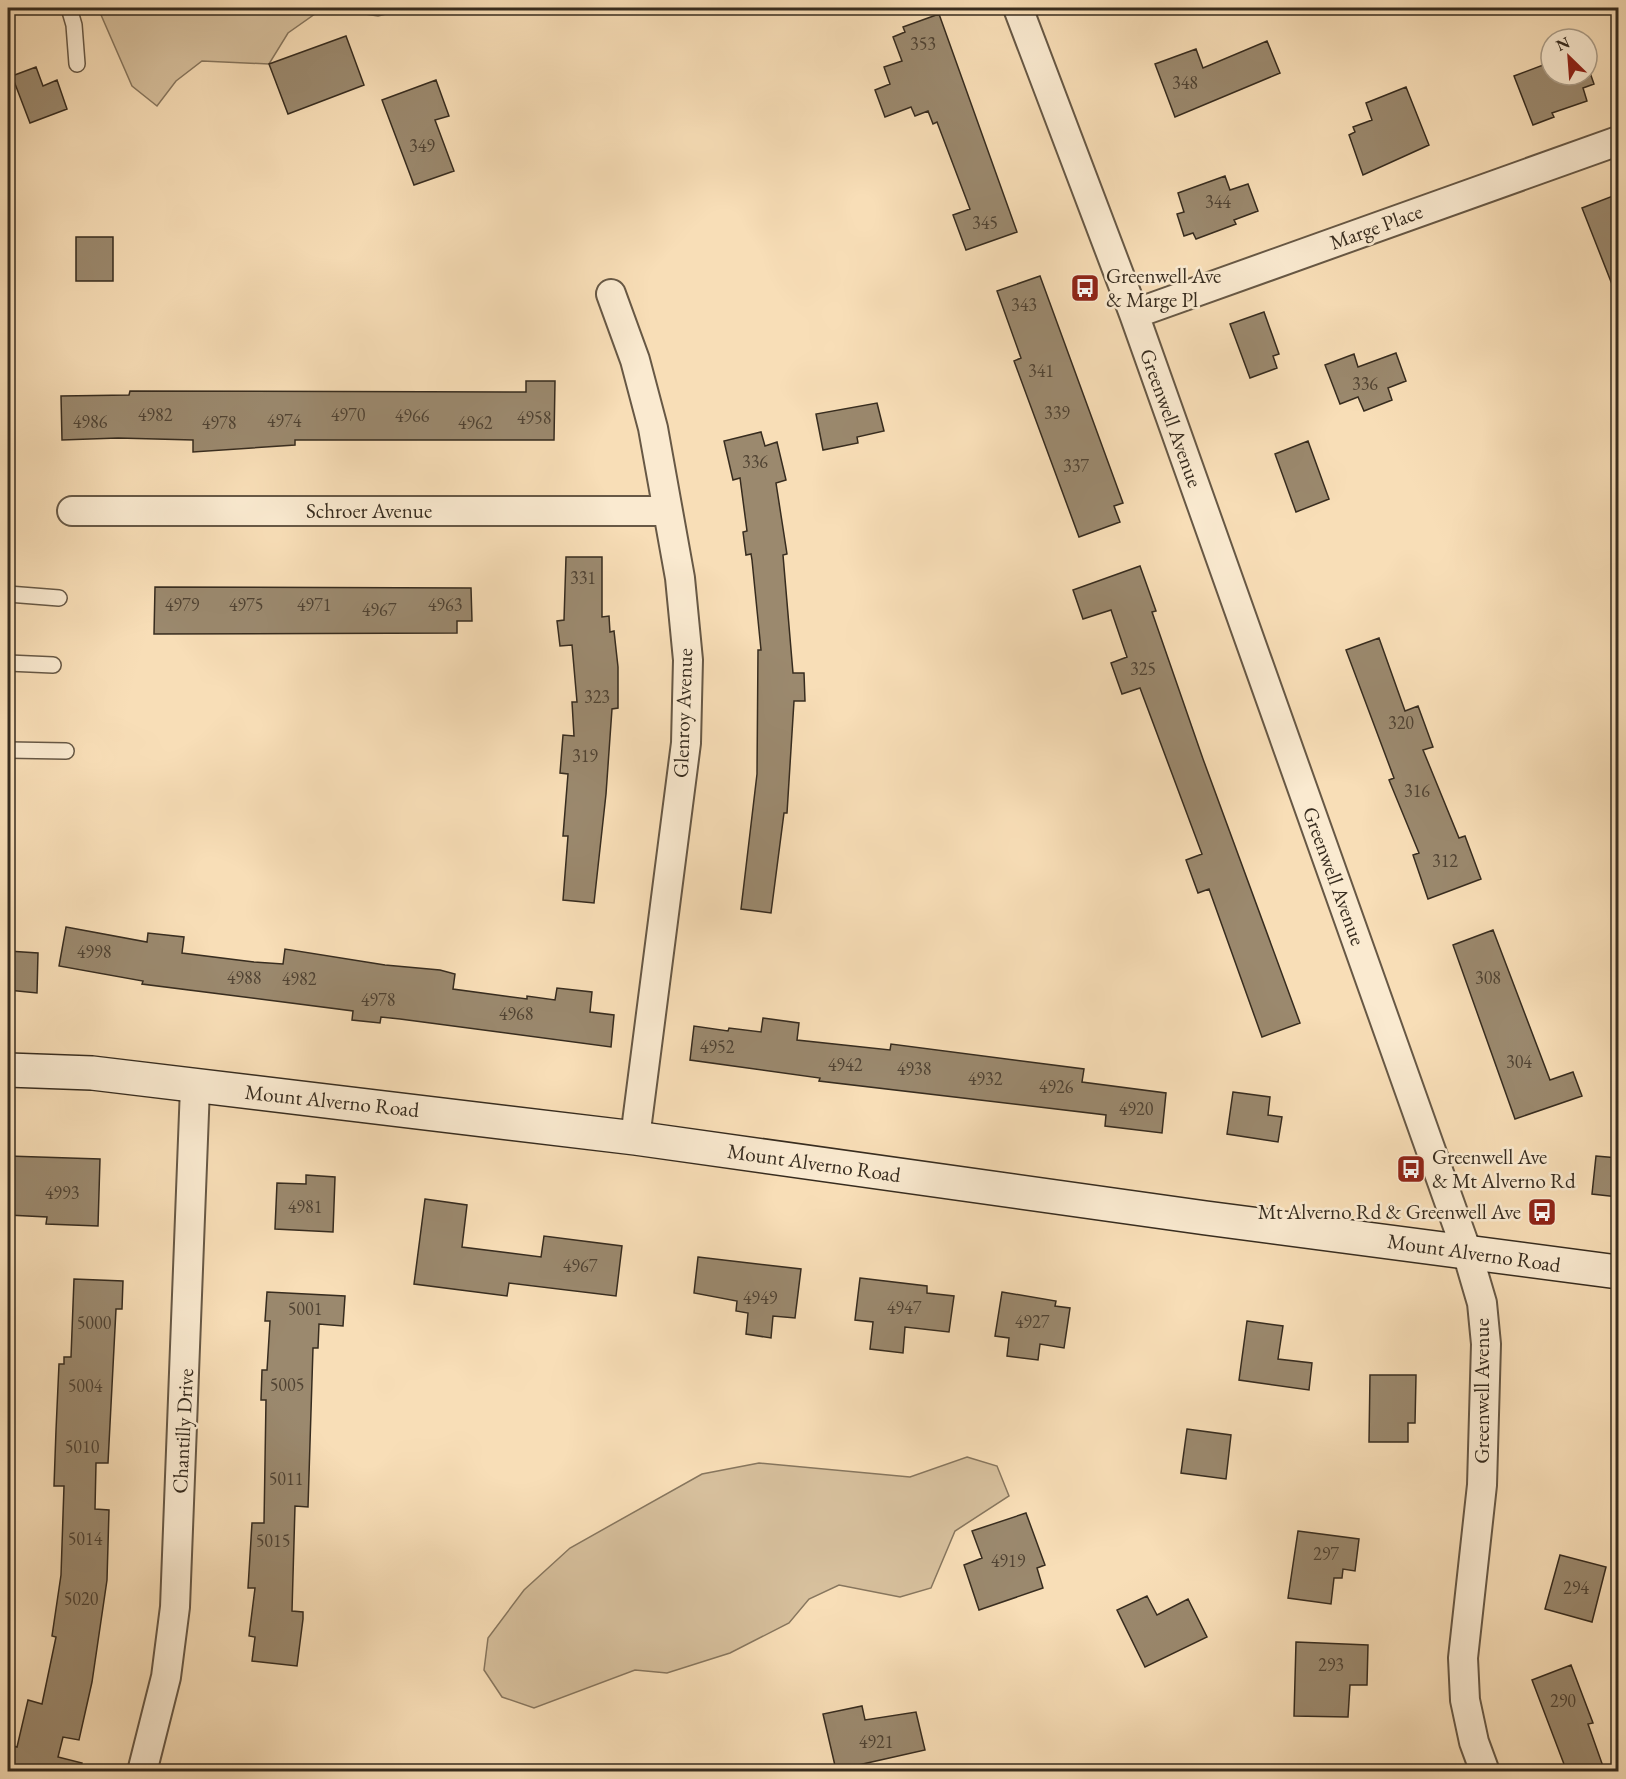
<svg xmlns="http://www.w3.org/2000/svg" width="1626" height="1779" viewBox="0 0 1626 1779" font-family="'EB Garamond',serif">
<rect width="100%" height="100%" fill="#f8deb7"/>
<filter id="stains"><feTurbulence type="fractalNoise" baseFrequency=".00333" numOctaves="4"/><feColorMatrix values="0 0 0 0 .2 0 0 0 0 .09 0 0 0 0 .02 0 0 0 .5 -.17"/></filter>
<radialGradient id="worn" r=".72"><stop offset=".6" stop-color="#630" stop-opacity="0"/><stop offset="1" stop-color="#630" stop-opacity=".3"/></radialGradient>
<path fill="#d7c09d" stroke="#87765e" stroke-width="1.5" d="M 98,8 L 410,8 L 378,16 L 345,11 L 315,14 L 288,33 L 269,64 L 202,61 L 176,81 L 157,106 L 132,86 Z
M 967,1457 L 997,1466 L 1009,1496 L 955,1531 L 931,1588 L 900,1597 L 839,1585 L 809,1599 L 789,1623 L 730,1653 L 667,1673 L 635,1670 L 534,1708 L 502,1697 L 484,1670 L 488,1638 L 524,1590 L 570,1548 L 702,1474 L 759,1463 L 910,1477 Z"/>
<path fill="#9b896e" stroke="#372c1f" stroke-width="1.5" d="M 939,14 L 1017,232 L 966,250 L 953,215 L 970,209 L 937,122 L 933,124 L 928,111 L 915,116 L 911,107 L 885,117 L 875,90 L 890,84 L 884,67 L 902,61 L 893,37 L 905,32 L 903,27 Z
M 346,36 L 364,85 L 288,114 L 269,64 Z
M 1267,41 L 1280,73 L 1175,117 L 1155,64 L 1196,49 L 1203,68 Z
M 1551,62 L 1551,75 L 1587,75 L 1587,64 L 1594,84 L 1583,88 L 1587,101 L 1552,113 L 1554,117 L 1533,125 L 1514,76 Z
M 36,67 L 43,86 L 57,80 L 67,109 L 30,123 L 12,76 Z
M 436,80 L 449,116 L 435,120 L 454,171 L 414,185 L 382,100 Z
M 1406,87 L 1429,145 L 1363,175 L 1349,135 L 1355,132 L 1353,127 L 1372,120 L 1366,103 Z
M 1225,176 L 1230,190 L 1248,184 L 1258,211 L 1234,220 L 1236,224 L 1196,239 L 1193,233 L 1184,236 L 1177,214 L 1184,212 L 1178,193 Z
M 1618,194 L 1618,297 L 1617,297 L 1582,208 Z
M 76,237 L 113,237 L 113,281 L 76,281 Z
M 1040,276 L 1123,503 L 1114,506 L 1120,522 L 1079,537 L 1014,361 L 1021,358 L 997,291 Z
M 1264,312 L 1279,354 L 1273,356 L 1277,368 L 1250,378 L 1230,324 Z
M 1396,353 L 1406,381 L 1388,388 L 1392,400 L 1364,411 L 1358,397 L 1340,404 L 1325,365 L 1354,354 L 1358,367 Z
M 526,381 L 555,381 L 554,440 L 295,440 L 295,445 L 193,452 L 193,440 L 118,438 L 62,440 L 61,396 L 129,395 L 130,391 L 526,392 Z
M 877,403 L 884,431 L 857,437 L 858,443 L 823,450 L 816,414 Z
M 761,432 L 765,446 L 777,442 L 786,480 L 776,483 L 787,554 L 783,555 L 793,673 L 804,673 L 805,701 L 794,701 L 787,813 L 784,813 L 771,913 L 741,909 L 757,774 L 758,650 L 761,650 L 752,560 L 751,554 L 746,555 L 743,532 L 747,531 L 740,478 L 733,480 L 724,441 Z
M 1308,441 L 1329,499 L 1296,512 L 1275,454 Z
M 566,557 L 602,557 L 602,617 L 609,616 L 610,632 L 614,631 L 618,667 L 618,708 L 612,709 L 606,794 L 594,903 L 563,900 L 568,836 L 563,836 L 568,774 L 560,773 L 563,735 L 574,736 L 572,702 L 577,702 L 572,645 L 560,646 L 557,621 L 564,620 Z
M 1140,566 L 1156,611 L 1152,612 L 1203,759 L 1300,1023 L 1262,1037 L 1209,889 L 1198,893 L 1186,860 L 1202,854 L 1140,688 L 1122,694 L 1111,663 L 1127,657 L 1111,610 L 1083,619 L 1073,590 Z
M 155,587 L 471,588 L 472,621 L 457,621 L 457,633 L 154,634 Z
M 1379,638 L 1405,711 L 1418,706 L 1433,747 L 1423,750 L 1459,838 L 1465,836 L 1481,879 L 1428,899 L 1413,855 L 1419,853 L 1389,780 L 1394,778 L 1346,650 Z
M 66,927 L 147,942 L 148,933 L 184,937 L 182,953 L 254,962 L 283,964 L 285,949 L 385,965 L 440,970 L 455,974 L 453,989 L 527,999 L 527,996 L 555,1000 L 557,988 L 592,992 L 590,1012 L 614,1015 L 611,1047 L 400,1019 L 381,1017 L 380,1023 L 352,1020 L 353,1011 L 142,984 L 143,981 L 59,966 Z
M 1493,930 L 1550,1080 L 1573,1072 L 1582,1096 L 1515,1119 L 1453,945 Z
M 8,951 L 38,953 L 37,993 L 8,990 Z
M 763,1018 L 799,1023 L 797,1040 L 890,1050 L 891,1044 L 1084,1069 L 1082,1082 L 1166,1093 L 1162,1133 L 1105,1126 L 1106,1115 L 819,1081 L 820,1078 L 690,1060 L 694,1026 L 728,1031 L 729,1028 L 761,1032 Z
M 1233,1092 L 1270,1097 L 1268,1115 L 1282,1117 L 1278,1142 L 1227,1134 Z
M 8,1156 L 100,1159 L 98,1226 L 46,1224 L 47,1217 L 8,1215 Z
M 1596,1156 L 1618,1158 L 1618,1197 L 1592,1194 Z
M 306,1175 L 335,1177 L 333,1232 L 275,1229 L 277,1183 L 306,1184 Z
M 425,1199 L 467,1205 L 462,1247 L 541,1257 L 544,1236 L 622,1246 L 616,1296 L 509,1283 L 507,1296 L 414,1284 Z
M 698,1257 L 801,1269 L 795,1318 L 773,1316 L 771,1338 L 746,1334 L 748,1313 L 736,1311 L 737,1301 L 694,1293 Z
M 860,1278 L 927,1286 L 927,1293 L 954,1296 L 949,1332 L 905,1327 L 903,1353 L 870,1349 L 873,1322 L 855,1320 Z
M 74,1279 L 123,1281 L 122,1309 L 116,1309 L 108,1463 L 96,1463 L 95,1509 L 109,1510 L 107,1580 L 92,1682 L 79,1740 L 63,1737 L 58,1757 L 82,1763 L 80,1772 L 8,1772 L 13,1746 L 17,1747 L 28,1700 L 42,1704 L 56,1637 L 52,1636 L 61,1575 L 64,1486 L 54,1486 L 56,1430 L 59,1364 L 64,1364 L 64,1357 L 71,1357 Z
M 267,1292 L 345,1296 L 343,1326 L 319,1324 L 318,1348 L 313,1348 L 308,1507 L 295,1506 L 292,1611 L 303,1612 L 303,1619 L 297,1666 L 252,1661 L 255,1637 L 249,1636 L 255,1588 L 248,1588 L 252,1523 L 264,1523 L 266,1400 L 261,1400 L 262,1370 L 267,1370 L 270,1321 L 265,1321 Z
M 1002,1292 L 1056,1301 L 1055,1306 L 1070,1308 L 1064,1348 L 1040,1344 L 1038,1360 L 1007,1356 L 1009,1338 L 995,1336 Z
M 1247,1321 L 1283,1326 L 1278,1359 L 1312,1363 L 1309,1390 L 1239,1380 Z
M 1370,1375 L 1416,1375 L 1415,1423 L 1408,1423 L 1408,1442 L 1369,1442 Z
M 1187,1429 L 1231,1435 L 1226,1479 L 1181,1473 Z
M 1026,1513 L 1045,1565 L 1037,1568 L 1043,1588 L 979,1610 L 964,1565 L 982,1558 L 972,1531 Z
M 1298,1531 L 1359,1539 L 1355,1571 L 1343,1569 L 1342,1578 L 1334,1578 L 1331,1604 L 1288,1598 Z
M 1560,1555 L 1606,1567 L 1592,1622 L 1545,1609 Z
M 1147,1596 L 1157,1615 L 1188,1599 L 1207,1637 L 1145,1667 L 1117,1610 Z
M 1296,1642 L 1368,1645 L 1367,1685 L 1350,1685 L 1348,1717 L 1294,1716 Z
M 1571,1665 L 1593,1723 L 1588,1724 L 1605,1772 L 1567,1772 L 1532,1680 Z
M 862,1706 L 865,1720 L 916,1712 L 925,1750 L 836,1770 L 823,1714 Z"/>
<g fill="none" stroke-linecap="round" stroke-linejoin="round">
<g stroke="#675845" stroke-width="18">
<path id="lane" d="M 69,8 L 74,25 L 77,64
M 8,594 L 59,598
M 8,663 L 53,665
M 8,750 L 66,751"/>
</g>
<g stroke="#675845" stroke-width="32">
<path id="street" d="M 1018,8 L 1134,314 L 1467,1252 L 1482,1303 L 1486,1344 L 1482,1485 L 1463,1658 L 1465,1700 L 1474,1742 L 1485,1772
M 611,294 L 635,360 L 653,428 L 680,578 L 688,660 L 686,743 L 635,1138
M 1134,314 L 1618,141
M 72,511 L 666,511
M 142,1772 L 166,1677 L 175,1607 L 195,1087"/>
</g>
<g stroke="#372c1f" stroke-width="36">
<path id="secondary" d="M 8,1070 L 92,1073 L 635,1138 L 1206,1218 L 1618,1272"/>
</g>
<use href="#lane" stroke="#faead0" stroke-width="15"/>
<use href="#street" stroke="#faead0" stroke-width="28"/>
<use href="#secondary" stroke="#faead0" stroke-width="33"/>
</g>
<defs>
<g id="bus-square" transform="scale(1.5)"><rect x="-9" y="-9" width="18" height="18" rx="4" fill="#8f2418" stroke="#faead0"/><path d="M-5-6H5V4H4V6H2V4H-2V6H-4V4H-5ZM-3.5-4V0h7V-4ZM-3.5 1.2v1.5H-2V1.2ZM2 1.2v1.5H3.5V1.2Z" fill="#fff"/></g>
</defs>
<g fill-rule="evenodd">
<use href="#bus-square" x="1085" y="288"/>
<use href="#bus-square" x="1411" y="1169"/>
<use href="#bus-square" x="1542" y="1212"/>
</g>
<g text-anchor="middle" stroke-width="5" stroke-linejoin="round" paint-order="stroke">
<g font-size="18" fill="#504333">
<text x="923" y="50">353</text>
<text x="1185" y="89">348</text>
<text x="422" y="152">349</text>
<text x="1218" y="208">344</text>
<text x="985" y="229">345</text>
<text x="1024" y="311">343</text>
<text x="1041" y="377">341</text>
<text x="1365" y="390">336</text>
<text x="1057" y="419">339</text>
<text x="155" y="421">4982</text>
<text x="348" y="421">4970</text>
<text x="412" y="422">4966</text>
<text x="534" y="424">4958</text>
<text x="284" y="427">4974</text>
<text x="90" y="428">4986</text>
<text x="219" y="429">4978</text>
<text x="475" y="429">4962</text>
<text x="755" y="468">336</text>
<text x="1076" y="472">337</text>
<text x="583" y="584">331</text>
<text x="182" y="611">4979</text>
<text x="246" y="611">4975</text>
<text x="314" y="611">4971</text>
<text x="445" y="611">4963</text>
<text x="379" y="616">4967</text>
<text x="1143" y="675">325</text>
<text x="597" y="703">323</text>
<text x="1401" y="729">320</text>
<text x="585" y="762">319</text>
<text x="1417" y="797">316</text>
<text x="1445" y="867">312</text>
<text x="94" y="958">4998</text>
<text x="244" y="984">4988</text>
<text x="1488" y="984">308</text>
<text x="299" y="985">4982</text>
<text x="378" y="1006">4978</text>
<text x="516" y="1020">4968</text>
<text x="717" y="1053">4952</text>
<text x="1519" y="1068">304</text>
<text x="845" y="1071">4942</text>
<text x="914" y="1075">4938</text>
<text x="985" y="1085">4932</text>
<text x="1056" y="1093">4926</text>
<text x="1136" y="1115">4920</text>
<text x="62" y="1199">4993</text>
<text x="305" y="1213">4981</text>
<text x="580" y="1272">4967</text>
<text x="760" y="1304">4949</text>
<text x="904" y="1314">4947</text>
<text x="305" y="1315">5001</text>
<text x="1032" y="1328">4927</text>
<text x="94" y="1329">5000</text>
<text x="287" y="1391">5005</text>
<text x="85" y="1392">5004</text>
<text x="82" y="1453">5010</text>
<text x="286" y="1485">5011</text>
<text x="85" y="1545">5014</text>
<text x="273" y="1547">5015</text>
<text x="1326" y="1560">297</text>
<text x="1008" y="1567">4919</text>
<text x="1576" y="1594">294</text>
<text x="81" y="1605">5020</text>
<text x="1331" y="1671">293</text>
<text x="1563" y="1707">290</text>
<text x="876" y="1748">4921</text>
</g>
<g font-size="21" fill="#372c1f" stroke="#faead0">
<text transform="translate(1376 227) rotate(-20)" y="7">Marge Place</text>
<text transform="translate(1171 418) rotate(70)" y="7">Greenwell Avenue</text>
<text x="369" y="518">Schroer Avenue</text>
<text transform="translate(683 713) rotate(-88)" y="7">Glenroy Avenue</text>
<text transform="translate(1334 876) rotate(70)" y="7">Greenwell Avenue</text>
<text transform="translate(332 1101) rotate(6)" y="7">Mount Alverno Road</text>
<text transform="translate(814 1163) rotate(8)" y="7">Mount Alverno Road</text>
<text transform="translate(1474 1253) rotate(8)" y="7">Mount Alverno Road</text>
<text transform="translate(1482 1391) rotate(-90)" y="7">Greenwell Avenue</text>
<text transform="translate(183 1431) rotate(-87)" y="7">Chantilly Drive</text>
</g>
<g font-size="21" fill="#372c1f" stroke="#faead0" text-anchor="start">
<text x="1106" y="283">Greenwell Ave<tspan x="1106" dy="24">&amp; Marge Pl</tspan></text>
<text x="1432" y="1164">Greenwell Ave<tspan x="1432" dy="24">&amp; Mt Alverno Rd</tspan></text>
<text x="1521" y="1219" text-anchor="end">Mt Alverno Rd &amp; Greenwell Ave</text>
</g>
</g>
<rect width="1626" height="1779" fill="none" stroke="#f8deb7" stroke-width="30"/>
<rect x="9" y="9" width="1608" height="1761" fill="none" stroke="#372c1f" stroke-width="3"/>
<rect x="15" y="15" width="1596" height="1749" fill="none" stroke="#372c1f" stroke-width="1.5"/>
<g transform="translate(1569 57) rotate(335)"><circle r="28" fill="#faead0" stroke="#ac9e89" stroke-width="1.5"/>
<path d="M0-4.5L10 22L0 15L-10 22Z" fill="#8f2418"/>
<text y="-9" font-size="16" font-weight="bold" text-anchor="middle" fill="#372c1f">N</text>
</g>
<rect width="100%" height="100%" filter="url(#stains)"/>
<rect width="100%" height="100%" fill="url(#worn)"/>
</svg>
